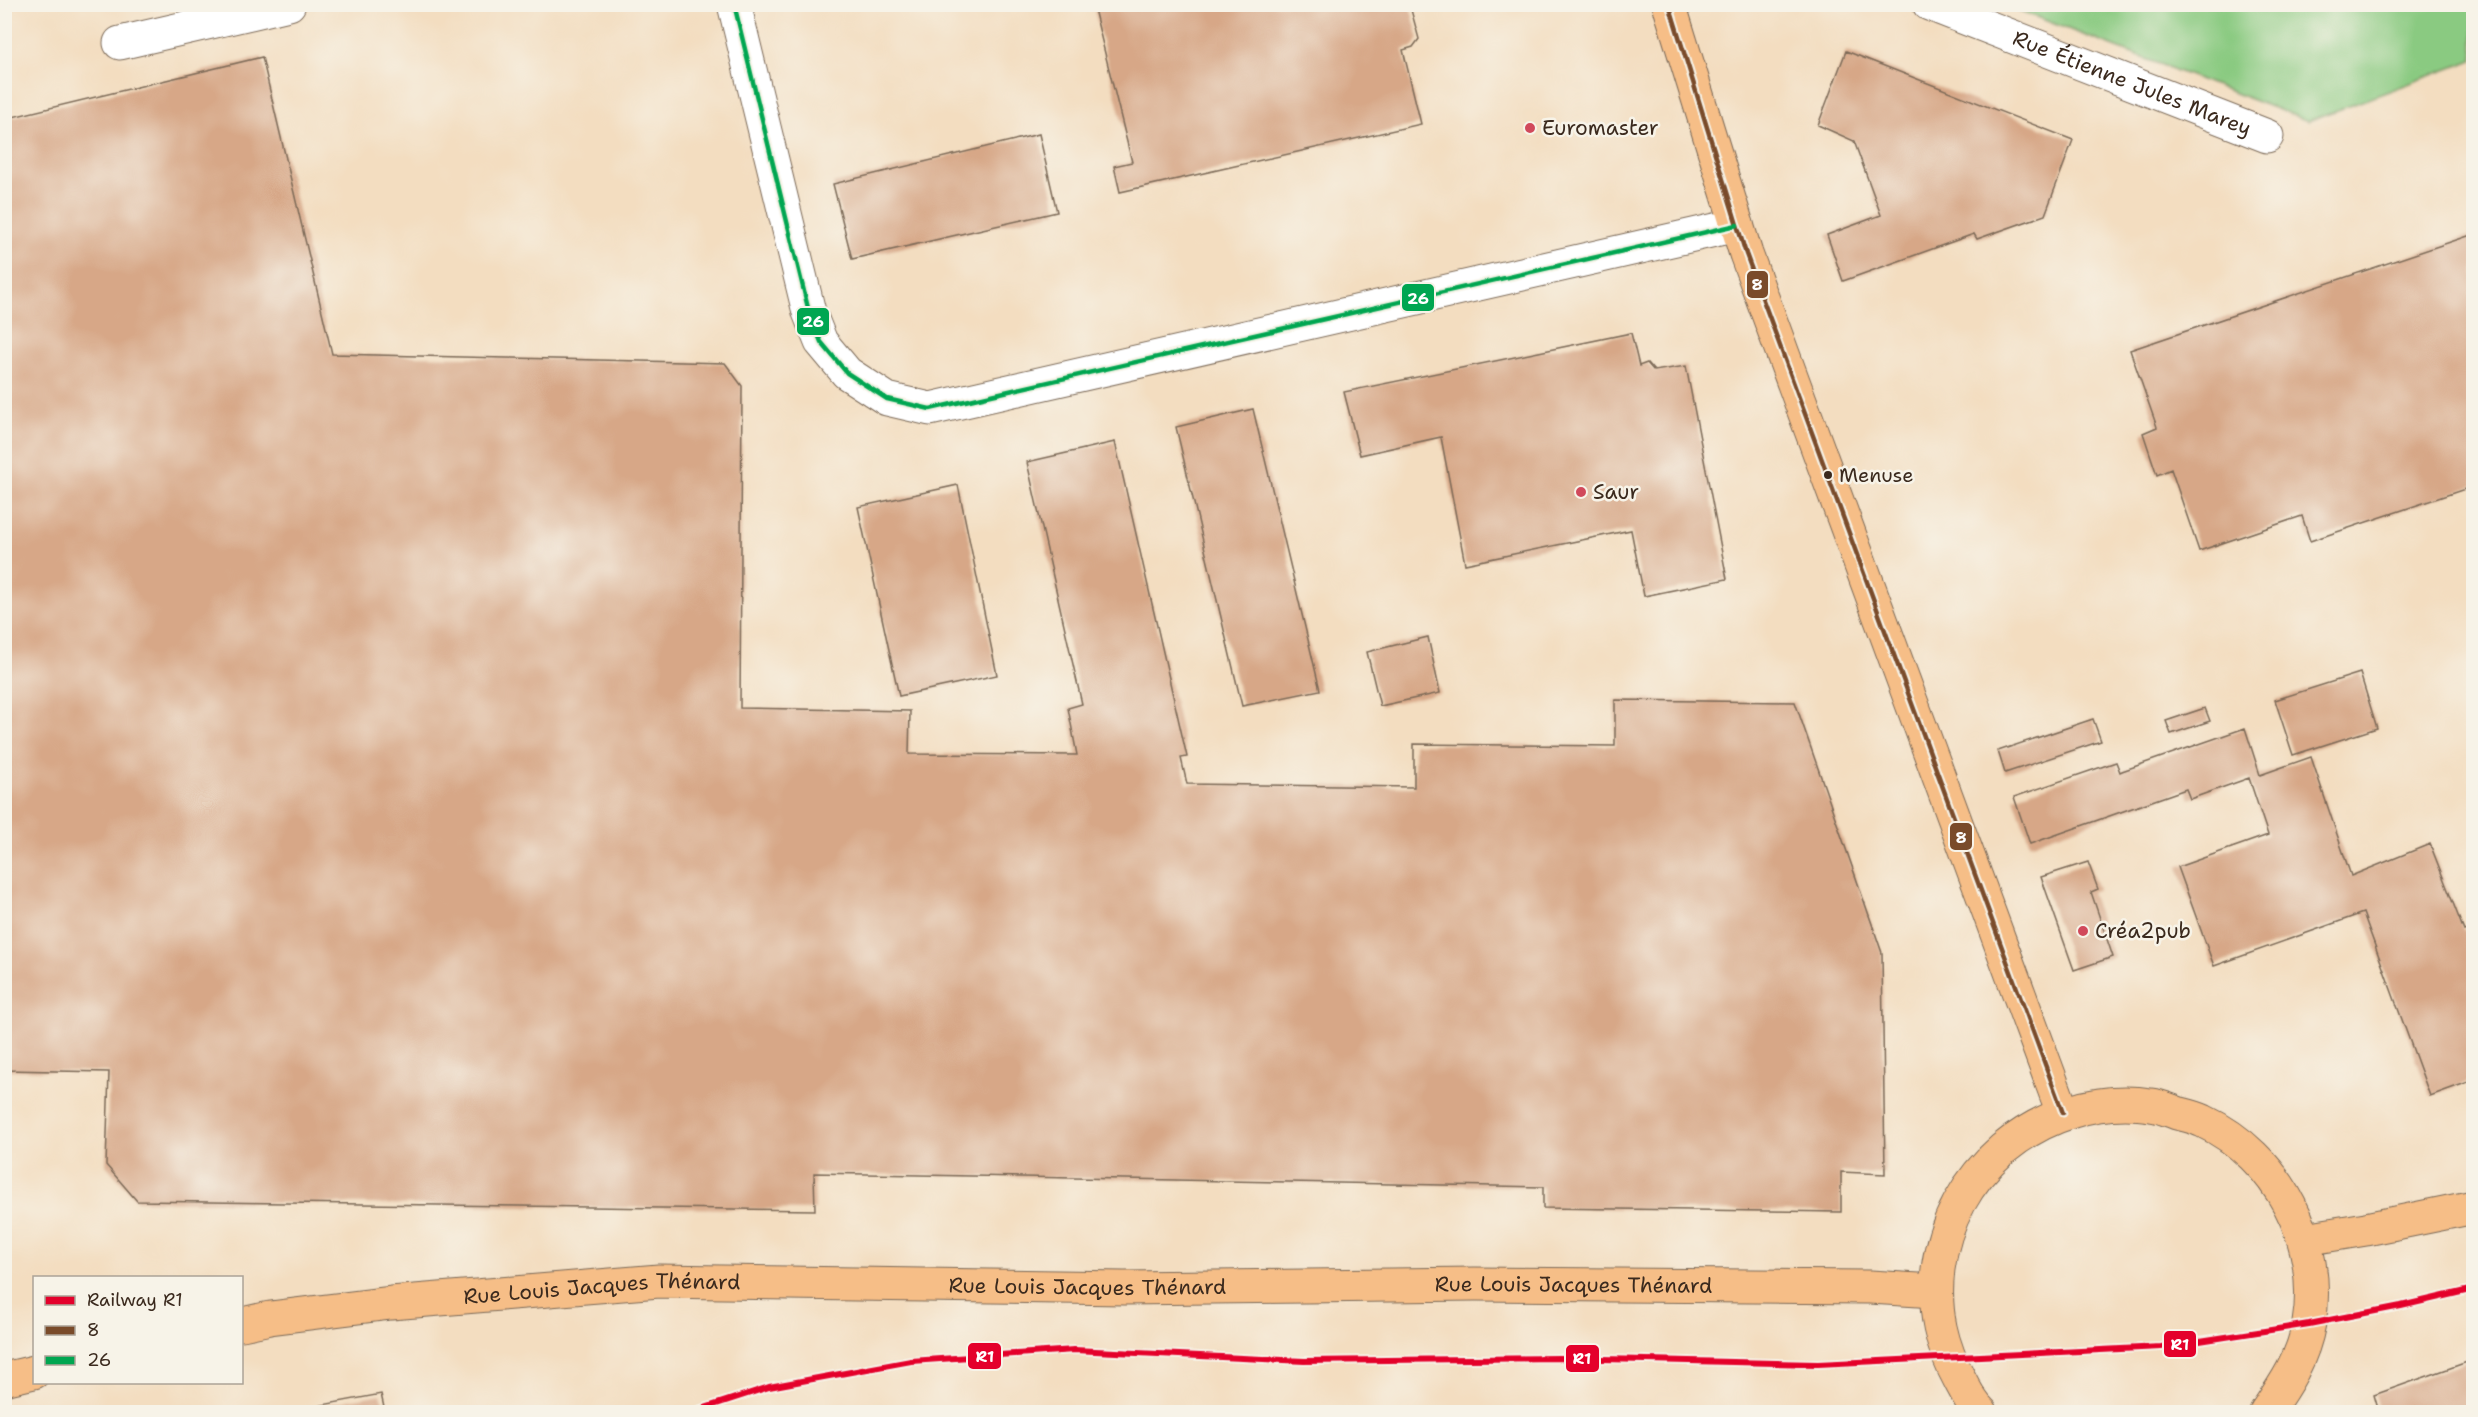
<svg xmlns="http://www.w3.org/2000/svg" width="2478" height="1417" viewBox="0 0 2478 1417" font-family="'Shantell Sans',sans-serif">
<rect width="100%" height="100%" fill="#f7f3e8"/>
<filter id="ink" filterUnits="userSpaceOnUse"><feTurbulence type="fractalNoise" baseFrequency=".0167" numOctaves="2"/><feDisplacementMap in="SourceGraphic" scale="12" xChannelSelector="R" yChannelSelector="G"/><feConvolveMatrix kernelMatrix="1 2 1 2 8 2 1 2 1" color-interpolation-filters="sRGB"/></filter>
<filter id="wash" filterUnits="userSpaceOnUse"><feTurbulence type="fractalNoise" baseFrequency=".008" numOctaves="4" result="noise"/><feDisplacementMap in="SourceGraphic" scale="24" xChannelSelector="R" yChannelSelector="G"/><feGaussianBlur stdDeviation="1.35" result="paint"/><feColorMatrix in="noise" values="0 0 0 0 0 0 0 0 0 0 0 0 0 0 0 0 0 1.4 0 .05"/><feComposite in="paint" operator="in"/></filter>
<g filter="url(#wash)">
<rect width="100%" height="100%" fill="#f3ddc0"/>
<path fill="#8aca81" stroke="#627a50" stroke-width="1.5" d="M 2005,5 L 2473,5 L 2473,60 L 2308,121 Z"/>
<g id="blocks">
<path fill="#d7a787" d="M 931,4 L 960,4 L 961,5 L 933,13 Z
M 1404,4 L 1410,6 L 1419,39 L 1413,47 L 1403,50 L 1421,124 L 1120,192 L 1114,166 L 1132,162 L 1093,5 Z
M 1846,51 L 2073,140 L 2045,215 L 1977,239 L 1974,234 L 1843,281 L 1827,235 L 1881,215 L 1854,141 L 1818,125 Z
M 262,57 L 332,354 L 725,363 L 742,386 L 740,708 L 910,711 L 909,754 L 1077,755 L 1068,708 L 1082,704 L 1027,462 L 1115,442 L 1187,757 L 1181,758 L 1187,784 L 1414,787 L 1414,744 L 1615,746 L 1615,700 L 1795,702 L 1882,953 L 1885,1174 L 1841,1172 L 1841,1212 L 1543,1208 L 1543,1187 L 814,1173 L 815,1210 L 137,1201 L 106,1165 L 109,1072 L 4,1070 L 4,119 Z
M 1039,134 L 1057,212 L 852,259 L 833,184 Z
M 2474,234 L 2474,486 L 2310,541 L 2302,516 L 2199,551 L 2171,469 L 2157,475 L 2143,433 L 2157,427 L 2130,350 Z
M 1631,333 L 1639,366 L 1647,363 L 1654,371 L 1686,366 L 1727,579 L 1644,596 L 1631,530 L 1465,564 L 1441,437 L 1360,455 L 1344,392 Z
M 1253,409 L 1320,690 L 1242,706 L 1176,427 Z
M 958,485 L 997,675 L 899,696 L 858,507 Z
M 1428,637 L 1440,693 L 1380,706 L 1367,652 Z
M 2360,673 L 2377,728 L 2293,755 L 2275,700 Z
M 2205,708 L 2210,721 L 2171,734 L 2166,721 Z
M 2093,719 L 2101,741 L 2005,773 L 1998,751 Z
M 2245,728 L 2260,775 L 2311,757 L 2351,876 L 2430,844 L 2464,931 L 2474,927 L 2474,1080 L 2430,1096 L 2363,913 L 2214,966 L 2178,867 L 2268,835 L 2249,778 L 2190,799 L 2186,789 L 2030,844 L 2014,797 L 2116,762 L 2120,772 L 2122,771 Z
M 2088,862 L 2098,889 L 2091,892 L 2113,957 L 2074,970 L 2041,877 Z
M 2470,1361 L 2474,1371 L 2474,1412 L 2379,1412 L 2374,1395 Z
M 381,1394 L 385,1412 L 290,1412 L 290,1411 Z"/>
</g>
</g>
<g filter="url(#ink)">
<use href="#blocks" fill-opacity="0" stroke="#7b6957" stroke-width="1.5"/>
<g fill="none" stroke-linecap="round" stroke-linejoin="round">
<g stroke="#7b6957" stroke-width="35">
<g id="minor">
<path d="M 734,4 L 809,312 L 821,342 L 847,373 L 887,399 L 930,409 L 1737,225"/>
<path id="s1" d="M 1929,4 L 2267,136"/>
<path d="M 120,43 L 289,4"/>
</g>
</g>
<g stroke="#7b6957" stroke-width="35">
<g id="major">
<path d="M 1669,4 L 1746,254 L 2063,1113"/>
<path d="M 2305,1239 L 2366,1229 L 2474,1207"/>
<path id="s2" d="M 242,1324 L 270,1318 L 391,1303 L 659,1281 L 1124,1288 L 1475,1284 L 1870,1287 L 1935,1291"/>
<path d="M 4,1379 L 34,1372"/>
<path d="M 1981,1412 C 1972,1404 1967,1393 1961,1382 C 1941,1346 1933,1311 1938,1269 C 1944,1222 1967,1180 2003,1149 C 2044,1115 2098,1097 2151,1105 C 2160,1106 2169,1110 2177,1113 C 2185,1115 2195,1117 2203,1121 C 2278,1156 2323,1242 2309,1323 C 2303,1358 2285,1385 2266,1412"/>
</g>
</g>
<use href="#minor" stroke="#fff" stroke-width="33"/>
<use href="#major" stroke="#f6be87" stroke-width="33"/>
<g stroke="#f7f3e8" stroke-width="9">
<path id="bus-1" d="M 1669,4 L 1746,254 L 2063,1113"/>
</g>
<g stroke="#f7f3e8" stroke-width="9">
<path id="bus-2" d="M 734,4 L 809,312 L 821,342 L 847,373 L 887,399 L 930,409 L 1737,225"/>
</g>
<use href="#bus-1" stroke="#7a4b2a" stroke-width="4.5"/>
<use href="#bus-2" stroke="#00a651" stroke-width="4.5"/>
<g stroke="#f7f3e8" stroke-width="10">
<path id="rail-1" d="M 692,1412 L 769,1387 L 911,1361 L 1074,1350 L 1304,1361 L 1559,1358 L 1818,1364 L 2161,1347 L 2309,1324 L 2401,1306 L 2474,1289"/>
</g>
<use href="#rail-1" stroke="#e4002b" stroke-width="6"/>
</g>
</g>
<g fill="#d1495b" stroke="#f7f3e8" stroke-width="2">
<circle cx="1530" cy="128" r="6"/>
<circle cx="1581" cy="492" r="6"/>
<circle cx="2083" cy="931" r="6"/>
</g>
<circle fill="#3b2a1e" stroke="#f7f3e8" stroke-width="2" cx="1828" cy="475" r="5"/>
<g text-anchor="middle" stroke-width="5" stroke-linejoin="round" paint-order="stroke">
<g font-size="20" fill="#3b2a1e" stroke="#f7f3e8" text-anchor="start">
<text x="1839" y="482">Menuse</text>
</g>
<g font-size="21" fill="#3b2a1e" stroke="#f7f3e8">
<text dy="7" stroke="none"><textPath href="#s1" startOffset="218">Rue Étienne Jules Marey</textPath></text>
<text dy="7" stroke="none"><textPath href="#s2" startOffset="1334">Rue Louis Jacques Thénard</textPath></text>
<text dy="7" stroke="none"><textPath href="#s2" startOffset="848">Rue Louis Jacques Thénard</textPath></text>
<text dy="7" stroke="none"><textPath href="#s2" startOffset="362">Rue Louis Jacques Thénard</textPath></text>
</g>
<g font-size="21" fill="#3b2a1e" stroke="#f7f3e8" text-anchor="start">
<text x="1542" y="135">Euromaster</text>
<text x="1593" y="499">Saur</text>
<text x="2095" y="938">Créa2pub</text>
</g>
</g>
<g stroke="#f7f3e8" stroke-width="2">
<rect x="1746" y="270" width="23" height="29" rx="6" fill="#7a4b2a"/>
<rect x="1401" y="283" width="34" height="29" rx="6" fill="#00a651"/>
<rect x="796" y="307" width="34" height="29" rx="6" fill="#00a651"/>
<rect x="1949" y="822" width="24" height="29" rx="6" fill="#7a4b2a"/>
<rect x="2163" y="1330" width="34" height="28" rx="6" fill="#e4002b"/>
<rect x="967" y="1342" width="35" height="28" rx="6" fill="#e4002b"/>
<rect x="1565" y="1344" width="35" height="29" rx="6" fill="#e4002b"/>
</g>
<g font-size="16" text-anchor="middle" font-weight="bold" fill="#fff">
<text x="1757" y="290">8</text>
<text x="1418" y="304">26</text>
<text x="813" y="327">26</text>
<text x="1961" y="843">8</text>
<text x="2180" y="1350">R1</text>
<text x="985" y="1362">R1</text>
<text x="1582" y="1364">R1</text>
</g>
<rect width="2478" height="1417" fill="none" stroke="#f7f3e8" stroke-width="24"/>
<rect x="33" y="1276" width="210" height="108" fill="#f7f3e8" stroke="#aca397" stroke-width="1.5"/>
<rect x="45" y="1296" width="30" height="9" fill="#e4002b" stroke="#aca397" stroke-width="1.5"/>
<text x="87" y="1306" font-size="18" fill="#3b2a1e">Railway R1</text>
<rect x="45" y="1326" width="30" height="9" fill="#7a4b2a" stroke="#aca397" stroke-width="1.5"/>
<text x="87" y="1336" font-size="18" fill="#3b2a1e">8</text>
<rect x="45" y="1356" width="30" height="9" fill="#00a651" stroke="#aca397" stroke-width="1.5"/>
<text x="87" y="1366" font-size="18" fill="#3b2a1e">26</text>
</svg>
